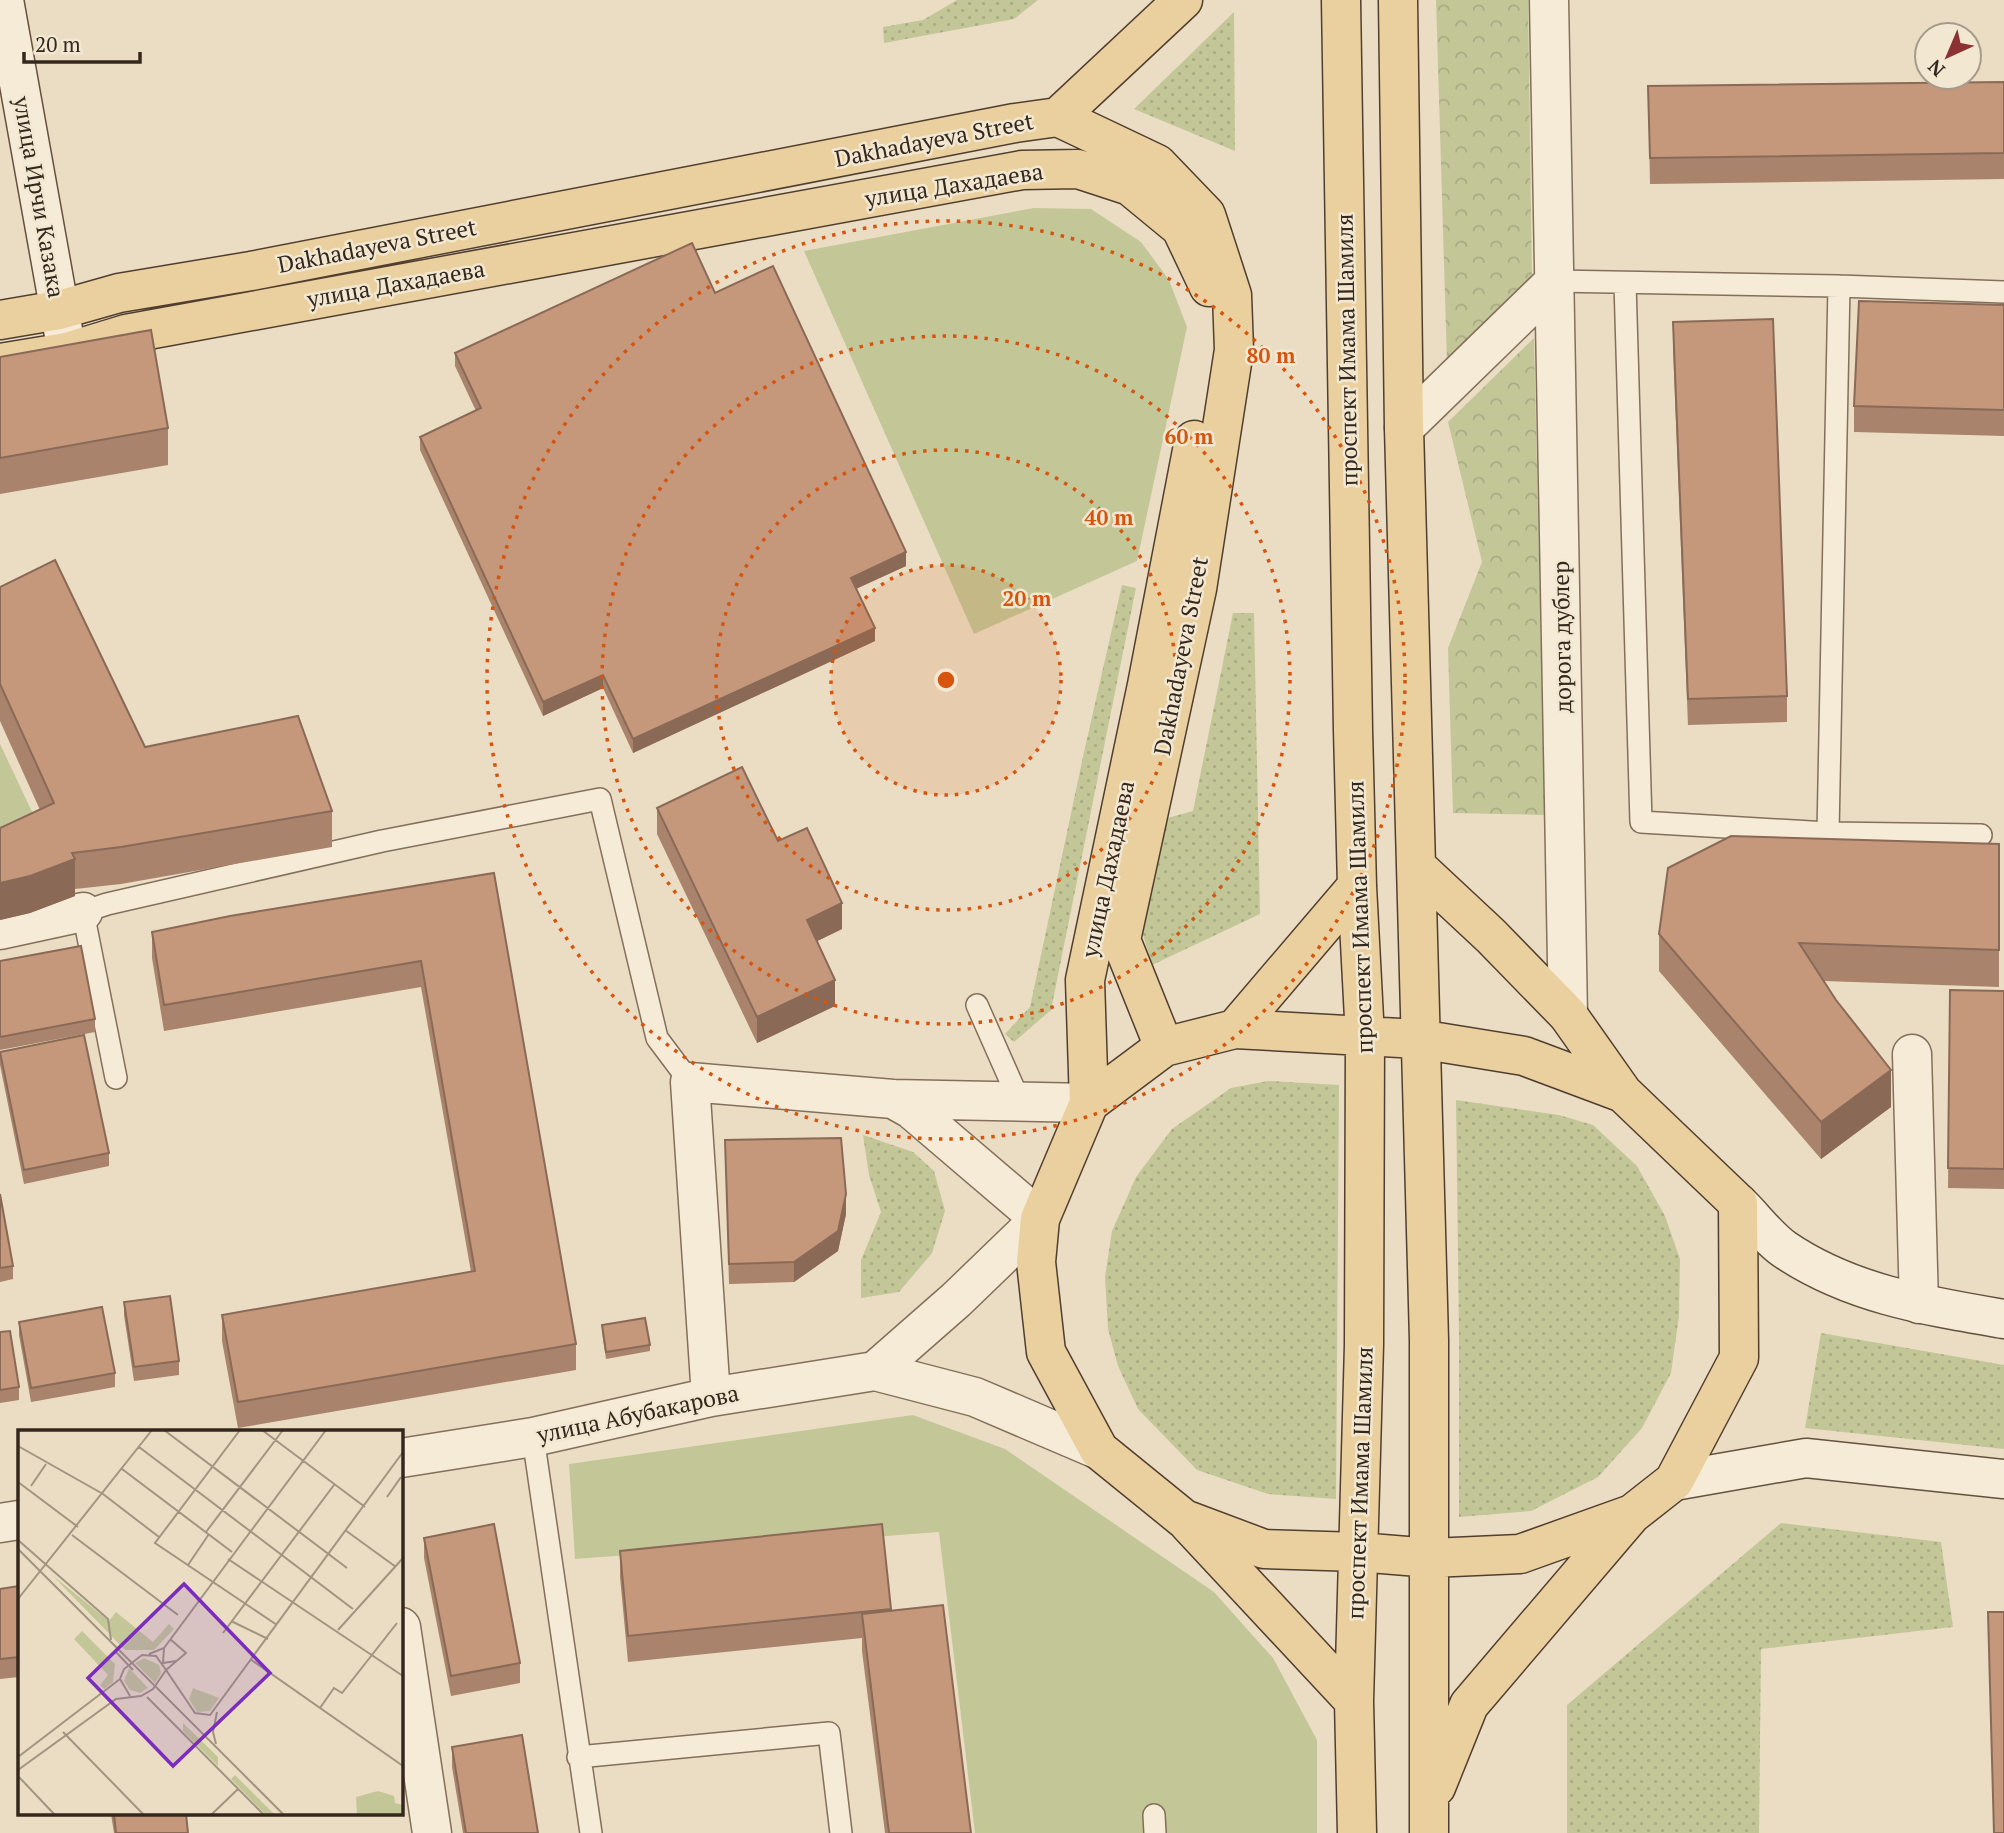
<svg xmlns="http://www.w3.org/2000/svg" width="2004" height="1833" viewBox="0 0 2004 1833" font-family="'PT Serif',serif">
<defs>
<pattern id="grass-dots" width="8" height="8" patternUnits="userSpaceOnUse" patternTransform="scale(1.75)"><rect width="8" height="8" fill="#c3c798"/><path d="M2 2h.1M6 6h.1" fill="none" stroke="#a8ab83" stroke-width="1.8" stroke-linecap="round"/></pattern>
<pattern id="forest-crowns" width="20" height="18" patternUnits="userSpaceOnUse" patternTransform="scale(1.75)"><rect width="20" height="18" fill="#c3c798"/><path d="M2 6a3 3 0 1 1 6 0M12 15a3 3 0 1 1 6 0" fill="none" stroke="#a8ab83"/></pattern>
</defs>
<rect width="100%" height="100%" fill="#eaddc3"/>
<path fill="url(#grass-dots)" d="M 957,0 L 1038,0 L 1014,19 L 884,43 L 883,27 L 923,20 Z
M 1234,12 L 1235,151 L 1134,109 Z
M 1122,585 L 1136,588 L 1051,1010 L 1014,1042 L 1005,1034 L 1030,1007 L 1084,752 Z
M 1233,613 L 1254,613 L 1260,914 L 1152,965 L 1141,928 L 1164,819 L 1193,811 Z
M 1268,1081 L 1339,1085 L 1336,1499 L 1268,1494 L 1197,1470 L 1138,1409 L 1118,1366 L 1108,1329 L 1105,1277 L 1112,1231 L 1136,1177 L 1172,1129 L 1231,1088 Z
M 1456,1100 L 1559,1115 L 1593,1125 L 1637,1166 L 1665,1216 L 1680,1259 L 1679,1316 L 1671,1373 L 1642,1428 L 1598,1477 L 1531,1511 L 1459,1517 L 1459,1337 Z
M 863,1135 L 913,1152 L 934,1171 L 945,1211 L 932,1253 L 899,1292 L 861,1298 L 861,1260 L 881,1212 L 869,1175 Z
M 1821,1333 L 2004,1365 L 2004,1449 L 1805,1428 Z
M 1781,1523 L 1941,1542 L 1953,1627 L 1761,1649 L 1759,1833 L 1567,1833 L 1567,1705 Z"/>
<path fill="url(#forest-crowns)" d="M 1436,0 L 1528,0 L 1532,277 L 1447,362 Z
M 1534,338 L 1545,815 L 1453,813 L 1448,648 L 1482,562 L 1448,422 Z"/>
<path fill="#c3c798" d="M 1034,208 L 1091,209 L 1141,242 L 1169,280 L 1187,327 L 1137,561 L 974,634 L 804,251 Z
M 0,744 L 34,816 L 0,832 Z
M 913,1415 L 1005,1449 L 1214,1592 L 1273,1658 L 1317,1740 L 1317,1833 L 975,1833 L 939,1532 L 575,1559 L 569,1464 Z"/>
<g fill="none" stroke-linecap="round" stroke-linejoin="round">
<g stroke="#836f5c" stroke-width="24">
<path id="service" d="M 1555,281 L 1839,286 L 2004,292
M 1625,283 L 1641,822 L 1828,833
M 1839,286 L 1828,833 L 1981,835
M 977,1005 L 1019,1100
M 116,1078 L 83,912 L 107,904 L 382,841 L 600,799 L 657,1038 L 690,1082
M 533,1437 L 591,1833
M 578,1757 L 829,1733 L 841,1833
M 1154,1815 L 1155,1833"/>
</g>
<g stroke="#836f5c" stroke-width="41">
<path id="minor" d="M 1549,0 L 1568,1015
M 1404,428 L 1555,281
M 0,930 L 83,912
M 1912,1054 L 1919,1304
M 875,1371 L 956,1300 L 1040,1219 L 911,1109 L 893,1099
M 711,1397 L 690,1082 L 893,1099 L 1089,1103
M 401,1458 L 533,1437 L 711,1397 L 875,1371 L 975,1397 L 1099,1450
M 0,1523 L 19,1520
M 401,1627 L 432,1833"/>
</g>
<g stroke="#64513f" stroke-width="41">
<path id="secondary" d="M 4,0 L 67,352
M 1738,1203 C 1753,1217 1767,1237 1784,1249 C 1850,1294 1927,1306 2004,1319
M 1674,1481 L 1806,1458 L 2004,1479"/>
</g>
<g stroke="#513e30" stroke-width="41">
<path id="primary" d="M 1341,0 L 1353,730 L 1357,886 L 1365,1037 L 1364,1345 L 1354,1701 L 1357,1833
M 1398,0 L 1404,428 L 1429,1340 L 1429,1833
M 1058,117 L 1183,0
M 0,320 L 59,310 L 119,293 L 251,271 L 1015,123 L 1058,117 L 1157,164 L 1206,215 L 1232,295 L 1234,350 L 1197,589 L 1121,940 L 1164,1047
M 0,363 L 67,352 L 126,334 L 1022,170 L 1078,169 L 1130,186 L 1181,228 L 1209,287
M 1416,866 L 1491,936 L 1568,1015 L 1623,1093
M 1235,1029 L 1419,1039 L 1524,1056 L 1623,1093 L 1738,1203 L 1739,1358 L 1674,1481 L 1632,1514 L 1520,1554 L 1431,1558 L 1358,1552 L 1264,1549 L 1184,1519 L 1099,1450 L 1046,1352 L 1036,1262 L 1040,1219 L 1089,1103 L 1164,1047 Z
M 1235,1029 L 1357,886
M 1089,1103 L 1085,980 L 1147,685 L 1194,440
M 1188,1523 L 1354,1701
M 1436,1787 L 1469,1705 L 1631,1515"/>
</g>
<use href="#service" stroke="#f5ebd6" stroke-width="21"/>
<use href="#minor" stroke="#f5ebd6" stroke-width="38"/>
<use href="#secondary" stroke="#f5ebd6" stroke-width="38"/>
<use href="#primary" stroke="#ead09e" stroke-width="38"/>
</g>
<path fill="#a9836b" d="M 2004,82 L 2004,179 L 1650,184 L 1648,86 Z
M 715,293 L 906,566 L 856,589 L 875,641 L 633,753 L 603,688 L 543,716 L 420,450 L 420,437 L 476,411 L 455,366 L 455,353 Z
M 2004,305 L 2004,436 L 1854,432 L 1854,406 Z
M 1673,322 L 1787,696 L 1787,722 L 1688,725 L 1673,348 Z
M 0,357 L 168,428 L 168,465 L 0,494 Z
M 0,587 L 145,747 L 332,811 L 332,847 L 121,884 L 75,889 L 75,896 L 30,913 L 0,920 L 0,828 L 40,810 L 0,721 Z
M 657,808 L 778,841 L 842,929 L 817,941 L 835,1006 L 757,1043 L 657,834 Z
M 1999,844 L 1999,987 L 1824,981 L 1891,1107 L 1821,1159 L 1659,971 L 1659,934 Z
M 494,873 L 576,1344 L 576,1370 L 238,1428 L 222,1341 L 222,1315 L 471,1272 L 421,987 L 164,1031 L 152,958 L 152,932 Z
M 0,961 L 95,1019 L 95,1032 L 0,1050 Z
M 1950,990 L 2004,991 L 2004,1189 L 1948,1188 Z
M 0,1052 L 109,1153 L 109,1166 L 24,1184 L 0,1065 Z
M 725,1140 L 846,1214 L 838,1251 L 794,1282 L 729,1284 Z
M 0,1194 L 13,1266 L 13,1279 L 0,1282 Z
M 124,1302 L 179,1361 L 179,1375 L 134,1381 L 124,1315 Z
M 19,1322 L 115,1373 L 115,1387 L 31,1402 L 19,1335 Z
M 602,1325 L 650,1345 L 650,1351 L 606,1359 L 602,1332 Z
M 0,1332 L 19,1387 L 19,1400 L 0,1403 Z
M 882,1524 L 891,1611 L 971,1833 L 885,1833 L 862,1651 L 862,1638 L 628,1662 L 620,1577 L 620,1551 Z
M 424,1538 L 520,1663 L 520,1683 L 451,1696 L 424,1558 Z
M 19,1586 L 19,1677 L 0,1679 L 0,1589 Z
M 1988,1612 L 2004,1833 L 1994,1833 Z
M 452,1747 L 538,1833 L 463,1833 L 452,1767 Z
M 111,1814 L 186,1814 L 188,1833 L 114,1833 Z"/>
<path fill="#8a6a57" d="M 906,552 L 906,566 L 851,591 L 851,578 Z
M 875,628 L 875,641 L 633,753 L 633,739 Z
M 603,675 L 603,688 L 543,716 L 543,702 Z
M 75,859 L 75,896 L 30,913 L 0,920 L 0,883 Z
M 842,903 L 842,929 L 807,946 L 807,920 Z
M 835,980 L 835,1006 L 757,1043 L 757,1017 Z
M 1891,1070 L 1891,1107 L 1821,1159 L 1821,1122 Z
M 846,1194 L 846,1214 L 838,1251 L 794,1282 L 794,1262 Z"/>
<path fill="#c5987c" stroke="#8a6a57" stroke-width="2" d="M 2004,82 L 2004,153 L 1650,158 L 1648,86 Z
M 692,243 L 715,293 L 773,266 L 906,552 L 851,578 L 875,628 L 633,739 L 603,675 L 543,702 L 420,437 L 481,408 L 455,353 Z
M 1859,301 L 2004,305 L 2004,410 L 1854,406 Z
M 1773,319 L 1787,696 L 1688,699 L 1673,322 Z
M 151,330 L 168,428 L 0,458 L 0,357 Z
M 55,560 L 145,747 L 298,716 L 332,811 L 121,847 L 72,853 L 75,859 L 30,876 L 0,883 L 0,828 L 54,803 L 0,684 L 0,587 Z
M 742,767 L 778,841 L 807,828 L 842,903 L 807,920 L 835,980 L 757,1017 L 657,808 Z
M 1731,836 L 1999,844 L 1999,950 L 1799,943 L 1836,1000 L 1891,1070 L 1821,1122 L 1659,934 L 1668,868 Z
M 494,873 L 576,1344 L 238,1402 L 222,1315 L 475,1271 L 421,961 L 164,1005 L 152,932 L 230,916 Z
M 81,946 L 95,1019 L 0,1037 L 0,961 Z
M 1950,990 L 2004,991 L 2004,1169 L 1948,1168 Z
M 84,1035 L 109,1153 L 24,1170 L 0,1052 Z
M 841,1138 L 846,1194 L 838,1231 L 794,1262 L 729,1264 L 725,1140 Z
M 0,1194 L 13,1266 L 0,1268 Z
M 170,1296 L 179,1361 L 134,1367 L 124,1302 Z
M 102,1307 L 115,1373 L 31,1388 L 19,1322 Z
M 645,1318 L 650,1345 L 606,1352 L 602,1325 Z
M 10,1331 L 19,1387 L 0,1390 L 0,1332 Z
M 494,1524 L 520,1663 L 451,1676 L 424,1538 Z
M 882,1524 L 891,1609 L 628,1636 L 620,1551 Z
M 19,1586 L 19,1657 L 0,1659 L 0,1589 Z
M 943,1605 L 971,1833 L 889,1833 L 862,1614 Z
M 1988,1612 L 2004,1612 L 2004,1833 L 1994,1833 Z
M 522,1735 L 538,1833 L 466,1833 L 452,1747 Z
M 114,1814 L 186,1814 L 188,1833 L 116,1833 Z"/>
<circle cx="946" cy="680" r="115" fill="#d6540e" fill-opacity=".12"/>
<g fill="none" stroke="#d6540e" stroke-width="3.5" stroke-dasharray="3.5 7">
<circle cx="946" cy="680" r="115"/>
<circle cx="946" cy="680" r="230"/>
<circle cx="946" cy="680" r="344"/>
<circle cx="946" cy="680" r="459"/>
</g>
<g text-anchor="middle" stroke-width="5" stroke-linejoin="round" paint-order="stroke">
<g font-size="23" fill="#34281e" stroke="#f2e8d2">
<text transform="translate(934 140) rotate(-11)" y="8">Dakhadayeva Street</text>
<text transform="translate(954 185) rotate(-9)" y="8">улица Дахадаева</text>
<text transform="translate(39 197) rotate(80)" y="8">улица Ирчи Казака</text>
<text transform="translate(377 246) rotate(-11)" y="8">Dakhadayeva Street</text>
<text transform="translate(396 284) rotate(-10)" y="8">улица Дахадаева</text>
<text transform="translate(1347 350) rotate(-91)" y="8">проспект Имама Шамиля</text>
<text transform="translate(1562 637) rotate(-91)" y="8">дорога дублер</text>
<text transform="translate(1181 656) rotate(-79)" y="8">Dakhadayeva Street</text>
<text transform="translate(1108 869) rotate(-78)" y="8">улица Дахадаева</text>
<text transform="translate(1360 917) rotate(-92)" y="8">проспект Имама Шамиля</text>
<text transform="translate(638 1414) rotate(-12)" y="8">улица Абубакарова</text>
<text transform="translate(1360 1483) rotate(-88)" y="8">проспект Имама Шамиля</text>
</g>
</g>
<g transform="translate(18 1430)">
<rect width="385" height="385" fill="#eaddc3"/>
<path d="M 64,201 L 97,234 L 95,252 L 86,259 L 82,255 L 90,245 L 56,209 ZM 126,228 L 141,235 L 143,243 L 137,253 L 117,233 ZM 111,238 L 130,258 L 122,263 L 112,260 L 106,251 Z" fill="#c3c798"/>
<path d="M 165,293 L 200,327 L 200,336 L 165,301 ZM 217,345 L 257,385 L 248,385 L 213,349 Z" fill="#c3c798"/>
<path d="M 34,145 L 91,191 L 98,182 L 135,212 L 151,194 L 156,199 L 136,220 L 107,220 ZM 175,258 L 201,268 L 192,281 L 179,282 L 171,269 ZM 360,361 L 376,366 L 377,373 L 385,375 L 385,385 L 339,385 L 338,367 Z" fill="#c3c798"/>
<path fill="none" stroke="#a19581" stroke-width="2" d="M 146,0 L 329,138M 222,0 L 137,113 L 259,195M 244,0 L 347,77M 0,16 L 85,64 L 141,107M 121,17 L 335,179M 104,39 L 214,122M 0,52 L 60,97M 13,56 L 28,34M 369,67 L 383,47M 327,100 L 378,137M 188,102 L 265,0M 54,105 L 160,185M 0,110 L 90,189 L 93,210M 0,119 L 266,385M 210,129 L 385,246M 170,135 L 191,104M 0,169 L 134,0M 213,191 L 250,209M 320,200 L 385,128M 205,203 L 316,55M 146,218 L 145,233 L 158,231M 97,221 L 115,240M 131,224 L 146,218 L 308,0M 232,229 L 385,336M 148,240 L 168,223 L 152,209M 148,240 L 177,283 L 192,285 L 385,22M 129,267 L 246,385M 302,278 L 316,258 L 324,263 L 379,193M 45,302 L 126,385M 198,314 L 195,302 L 199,282M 0,327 L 102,249M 0,340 L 98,269 L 123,266 L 135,259 L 148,240 L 138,226 L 124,225 L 106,239 L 102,249 L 112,266M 0,346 L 37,385M 193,385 L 220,359"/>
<path fill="#7b2cbf" fill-opacity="0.15" stroke="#7b2cbf" stroke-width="3.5" d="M 166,154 L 252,243 L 155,336 L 70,248 Z"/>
<rect width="385" height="385" fill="none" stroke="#34281e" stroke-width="3.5"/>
</g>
<circle cx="946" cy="680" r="10" fill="#d6540e" stroke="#f2e8d2" stroke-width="3.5"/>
<g font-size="21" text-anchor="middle" font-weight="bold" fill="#d6540e" stroke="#f2e8d2" stroke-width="5" stroke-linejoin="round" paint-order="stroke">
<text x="1271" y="363">80 m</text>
<text x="1189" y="444">60 m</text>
<text x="1109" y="525">40 m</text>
<text x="1027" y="606">20 m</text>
</g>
<g transform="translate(1948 56) rotate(224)"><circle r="33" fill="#f2e8d2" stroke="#a69b8a" stroke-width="2"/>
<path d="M0-5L12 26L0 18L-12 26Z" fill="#8c3134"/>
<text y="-10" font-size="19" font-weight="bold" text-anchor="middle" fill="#34281e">N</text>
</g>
<path d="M24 52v10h116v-10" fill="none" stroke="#34281e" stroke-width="3.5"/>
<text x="35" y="52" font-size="21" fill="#34281e" stroke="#f2e8d2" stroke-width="5" paint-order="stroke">20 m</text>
</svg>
